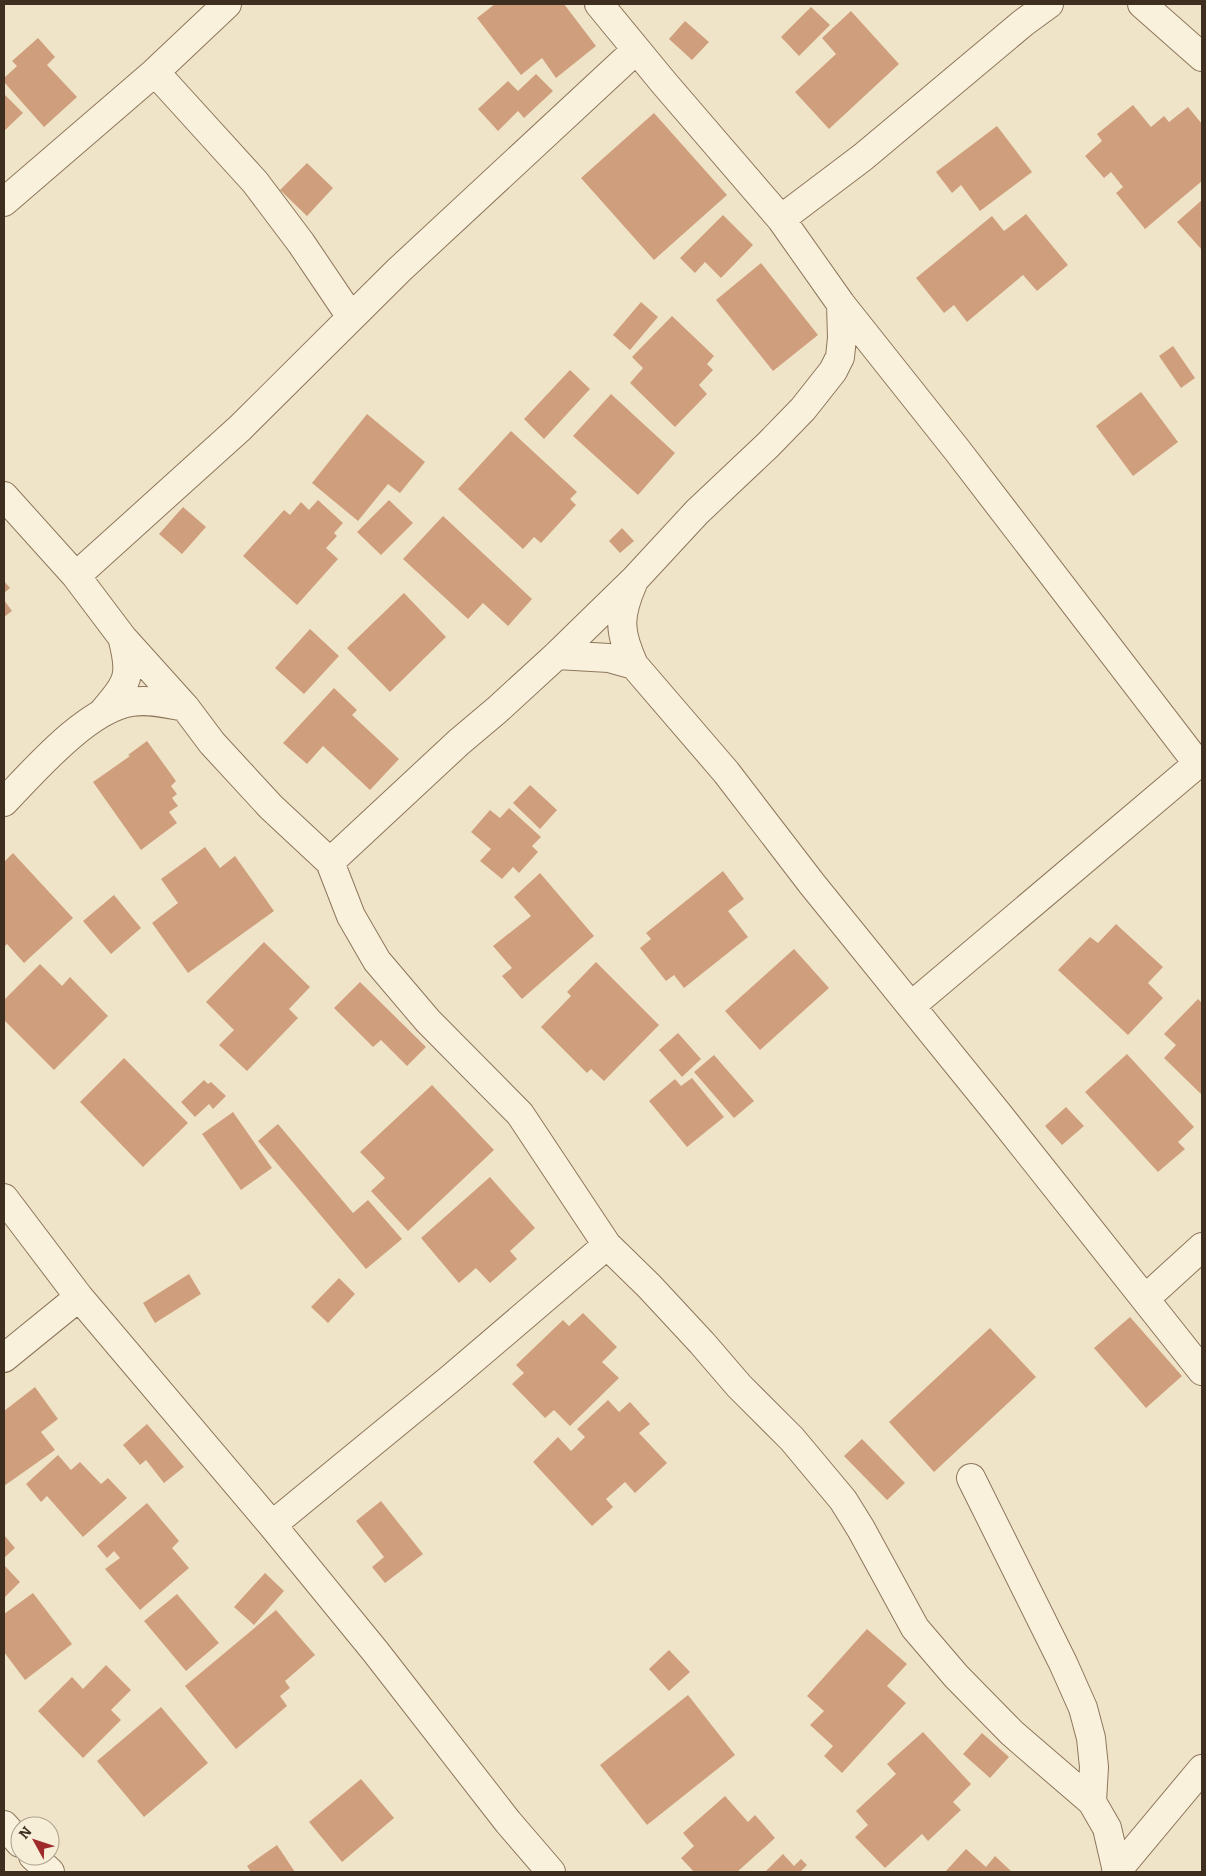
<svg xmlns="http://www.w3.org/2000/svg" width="1206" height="1876" viewBox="0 0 1206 1876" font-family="Bitter,serif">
<rect width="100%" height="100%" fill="#f0e4c8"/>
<path fill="#cf9f7d" d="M 495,4 L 564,4 L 596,46 L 556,78 L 542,58 L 521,75 L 477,18 Z
M 811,7 L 830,25 L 799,56 L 781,37 Z
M 851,11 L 899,64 L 829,129 L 795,92 L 836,54 L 822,38 Z
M 685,21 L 709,42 L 692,60 L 669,39 Z
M 38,38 L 55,57 L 47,65 L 77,97 L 44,127 L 4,82 L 4,78 L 17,66 L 12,61 Z
M 536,74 L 553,91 L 524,118 L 518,111 L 498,131 L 478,109 L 508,81 L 518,91 Z
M 4,94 L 23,113 L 4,131 Z
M 1133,105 L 1151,127 L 1164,116 L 1169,122 L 1188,107 L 1202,124 L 1202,181 L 1145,229 L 1116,193 L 1123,187 L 1111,172 L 1104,178 L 1085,156 L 1102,141 L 1097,134 Z
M 654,113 L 727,195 L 654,260 L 581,178 Z
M 997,126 L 1032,172 L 980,211 L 961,185 L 952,193 L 936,172 Z
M 307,163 L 333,188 L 307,216 L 280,190 Z
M 1202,200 L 1202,250 L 1177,222 Z
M 1026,214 L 1068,265 L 1037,291 L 1023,275 L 967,322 L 954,305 L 944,313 L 916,278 L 992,216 L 1004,231 Z
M 723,215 L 753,245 L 721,278 L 705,262 L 695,273 L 680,258 Z
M 761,263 L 818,335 L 773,371 L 716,300 Z
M 641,302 L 658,317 L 630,350 L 613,335 Z
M 672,316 L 714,356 L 707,364 L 713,370 L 699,385 L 707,394 L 675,427 L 630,383 L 643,368 L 632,357 Z
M 1173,346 L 1195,378 L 1181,388 L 1159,356 Z
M 570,370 L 590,389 L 544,439 L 524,419 Z
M 1141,392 L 1178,442 L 1133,476 L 1096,426 Z
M 611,394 L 675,453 L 638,495 L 573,436 Z
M 367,414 L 425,462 L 400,493 L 388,484 L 358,521 L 312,483 Z
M 511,431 L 577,492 L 570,499 L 576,505 L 541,543 L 534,537 L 523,549 L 458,489 Z
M 318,500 L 343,523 L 334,533 L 337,536 L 326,548 L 338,559 L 297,605 L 243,556 L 284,510 L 290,515 L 301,502 L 309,510 Z
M 389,500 L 413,523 L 381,555 L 357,532 Z
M 183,507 L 206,527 L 182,554 L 159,534 Z
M 443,516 L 532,599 L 508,626 L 483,603 L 468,619 L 403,559 Z
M 622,528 L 634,541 L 620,553 L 609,541 Z
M 4,581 L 10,588 L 4,593 Z
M 404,593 L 446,637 L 390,692 L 347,648 Z
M 4,600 L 12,611 L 4,617 Z
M 310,629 L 339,656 L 304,694 L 275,668 Z
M 334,688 L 357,710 L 352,715 L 399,759 L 370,790 L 323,746 L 307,764 L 283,743 Z
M 147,741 L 176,781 L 171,786 L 177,794 L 172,798 L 178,806 L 169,812 L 177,823 L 141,850 L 93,782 L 130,756 L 128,755 Z
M 530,785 L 557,810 L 540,829 L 513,803 Z
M 509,808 L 541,837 L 532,846 L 538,852 L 519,873 L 513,867 L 502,879 L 480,861 L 491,849 L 471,832 L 490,810 L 500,818 Z
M 205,847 L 220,868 L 235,856 L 274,911 L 188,973 L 152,923 L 178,903 L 161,879 Z
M 13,853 L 73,918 L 24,963 L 7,944 L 4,947 L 4,862 Z
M 723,871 L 744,899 L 728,911 L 748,937 L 684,988 L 674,975 L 666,981 L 640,948 L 651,939 L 646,933 Z
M 540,873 L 594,936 L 522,999 L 502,976 L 512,968 L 493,946 L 531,916 L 514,897 Z
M 114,895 L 141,928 L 111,954 L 83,921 Z
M 1116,924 L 1163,967 L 1148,983 L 1163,998 L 1128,1035 L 1058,970 L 1090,937 L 1098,943 Z
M 264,942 L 310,987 L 289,1009 L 298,1018 L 247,1071 L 219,1045 L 234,1030 L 206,1002 Z
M 794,949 L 829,988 L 760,1050 L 725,1011 Z
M 596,962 L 659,1025 L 604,1081 L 591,1069 L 587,1073 L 541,1027 L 571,996 L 567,992 Z
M 40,964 L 62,986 L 70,977 L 108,1016 L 54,1070 L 4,1020 L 4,1000 Z
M 360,982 L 426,1047 L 407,1066 L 381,1040 L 373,1047 L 334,1008 Z
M 1198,999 L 1202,1003 L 1202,1095 L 1164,1058 L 1176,1045 L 1164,1034 Z
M 678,1033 L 701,1059 L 682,1077 L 659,1050 Z
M 1127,1054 L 1194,1127 L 1178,1142 L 1185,1149 L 1158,1172 L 1085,1092 Z
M 714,1055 L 754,1101 L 734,1118 L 694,1072 Z
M 124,1058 L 188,1123 L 143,1167 L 80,1102 Z
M 692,1078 L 724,1117 L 687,1147 L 649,1101 L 675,1079 L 681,1086 Z
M 204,1080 L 208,1084 L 211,1082 L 226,1096 L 213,1109 L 209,1104 L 195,1117 L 181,1102 Z
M 432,1085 L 494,1150 L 408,1231 L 371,1191 L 385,1178 L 360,1152 Z
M 1066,1107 L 1084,1126 L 1062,1145 L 1045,1126 Z
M 233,1112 L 272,1168 L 241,1190 L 202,1134 Z
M 278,1124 L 353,1213 L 368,1200 L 402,1239 L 366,1269 L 258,1141 Z
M 490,1177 L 535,1228 L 510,1251 L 517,1259 L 490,1283 L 476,1268 L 459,1283 L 421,1238 Z
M 189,1274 L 201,1294 L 155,1323 L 143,1303 Z
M 339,1278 L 355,1294 L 328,1323 L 311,1307 Z
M 583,1313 L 617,1347 L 602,1362 L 619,1378 L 570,1426 L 554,1410 L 545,1418 L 512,1384 L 524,1373 L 516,1365 L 563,1320 L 569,1326 Z
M 1130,1317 L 1182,1376 L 1146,1408 L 1094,1348 Z
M 990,1328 L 1036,1377 L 934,1472 L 889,1422 Z
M 35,1387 L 58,1419 L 41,1432 L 55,1450 L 4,1486 L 4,1411 Z
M 608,1400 L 619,1412 L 630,1402 L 650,1424 L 639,1433 L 667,1463 L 635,1493 L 625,1482 L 606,1499 L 613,1507 L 592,1526 L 533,1462 L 558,1437 L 571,1451 L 585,1437 L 577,1429 Z
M 147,1424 L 184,1467 L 164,1483 L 146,1460 L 140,1465 L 123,1445 Z
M 862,1439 L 905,1483 L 887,1500 L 844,1456 Z
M 58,1455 L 71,1470 L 80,1462 L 101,1484 L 108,1478 L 127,1498 L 83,1537 L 47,1496 L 41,1502 L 26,1484 Z
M 381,1501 L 423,1554 L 385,1583 L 372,1567 L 384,1557 L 356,1521 Z
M 147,1503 L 179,1541 L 172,1548 L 189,1568 L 140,1610 L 105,1569 L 120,1558 L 114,1551 L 107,1558 L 97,1546 Z
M 4,1535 L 15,1548 L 4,1558 Z
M 4,1565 L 20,1582 L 4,1598 Z
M 265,1573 L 284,1591 L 254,1625 L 234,1607 Z
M 33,1593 L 72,1644 L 25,1680 L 4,1652 L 4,1614 Z
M 177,1594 L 219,1643 L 186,1671 L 144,1621 Z
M 276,1610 L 315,1655 L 285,1681 L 290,1688 L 280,1696 L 287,1706 L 236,1749 L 185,1686 Z
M 867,1629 L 907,1664 L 887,1686 L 906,1703 L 842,1773 L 824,1756 L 833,1746 L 810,1725 L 824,1711 L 807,1696 Z
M 669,1650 L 690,1672 L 669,1691 L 649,1669 Z
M 106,1665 L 131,1690 L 111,1710 L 121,1720 L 83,1758 L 38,1711 L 72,1677 L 83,1689 Z
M 688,1695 L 735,1755 L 647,1825 L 600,1765 Z
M 161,1707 L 208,1763 L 144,1817 L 97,1761 Z
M 923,1732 L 971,1784 L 953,1802 L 961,1810 L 928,1841 L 922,1834 L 885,1868 L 855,1837 L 868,1825 L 856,1811 L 896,1774 L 887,1764 Z
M 982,1733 L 1009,1757 L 990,1778 L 963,1754 Z
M 361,1779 L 394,1818 L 342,1862 L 309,1822 Z
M 725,1796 L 748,1822 L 755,1815 L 775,1838 L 737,1872 L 694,1872 L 681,1858 L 694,1846 L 683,1833 Z
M 277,1845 L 295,1872 L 251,1872 L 247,1866 Z
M 966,1849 L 986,1867 L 995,1856 L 1012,1872 L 945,1872 Z
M 783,1854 L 794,1866 L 801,1859 L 807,1865 L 800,1872 L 765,1872 Z"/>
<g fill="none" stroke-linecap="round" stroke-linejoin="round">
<g stroke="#8d765c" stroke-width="30">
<path id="minor" d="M 599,4 L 664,83 L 781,219 L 841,304 L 957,450 L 1198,764
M 1142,4 L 1202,57
M 155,72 L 255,182 L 301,243 L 351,317
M 4,202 L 155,72 L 227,4
M 781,219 L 863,157 L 1023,23 L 1049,4
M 4,496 L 76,576 L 122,637 L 185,707 L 212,743 L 271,807 L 330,862 L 351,916 L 377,961 L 428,1021 L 520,1114 L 607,1245 L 649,1286 L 702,1343 L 739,1386 L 792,1439 L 843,1500 L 861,1529 L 915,1628 L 956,1676 L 1012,1733 L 1092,1802 L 1107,1828 L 1117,1871
M 76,576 L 240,428 L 399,270 L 636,50
M 633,583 C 618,617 619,632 634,665
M 557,655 L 609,658 L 634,665 L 726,772 L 812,884 L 999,1115 L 1202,1371
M 102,713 C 128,682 133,677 122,637
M 4,802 C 34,771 88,708 132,702 C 149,699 168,704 185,707
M 330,862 L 459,742 L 497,710 L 557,655 L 635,579 L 697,512 L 768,445 L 803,409 L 833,371 L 840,357 L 842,338 L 841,304
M 911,1006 L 1202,760
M 4,1198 L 79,1297 L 272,1525 L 375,1651 L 508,1822 L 551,1872
M 1145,1299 L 1202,1247
M 4,1358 L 79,1297
M 971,1478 L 1063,1663 L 1083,1708 L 1091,1738 L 1094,1767 L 1092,1802
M 272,1525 L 450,1379 L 607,1245
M 4,1825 L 20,1843
M 33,1856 L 50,1872
M 1116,1872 L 1202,1769"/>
</g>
<use href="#minor" stroke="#faf1dc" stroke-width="28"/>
</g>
<rect width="1206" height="1876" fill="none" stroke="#3d2e20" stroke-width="10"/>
<g transform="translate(35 1841) rotate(310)"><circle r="24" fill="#f7eed8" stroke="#ada18e"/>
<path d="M0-4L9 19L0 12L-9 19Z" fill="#9e2a2b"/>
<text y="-8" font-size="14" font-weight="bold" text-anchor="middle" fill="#3d2e20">N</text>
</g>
</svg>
